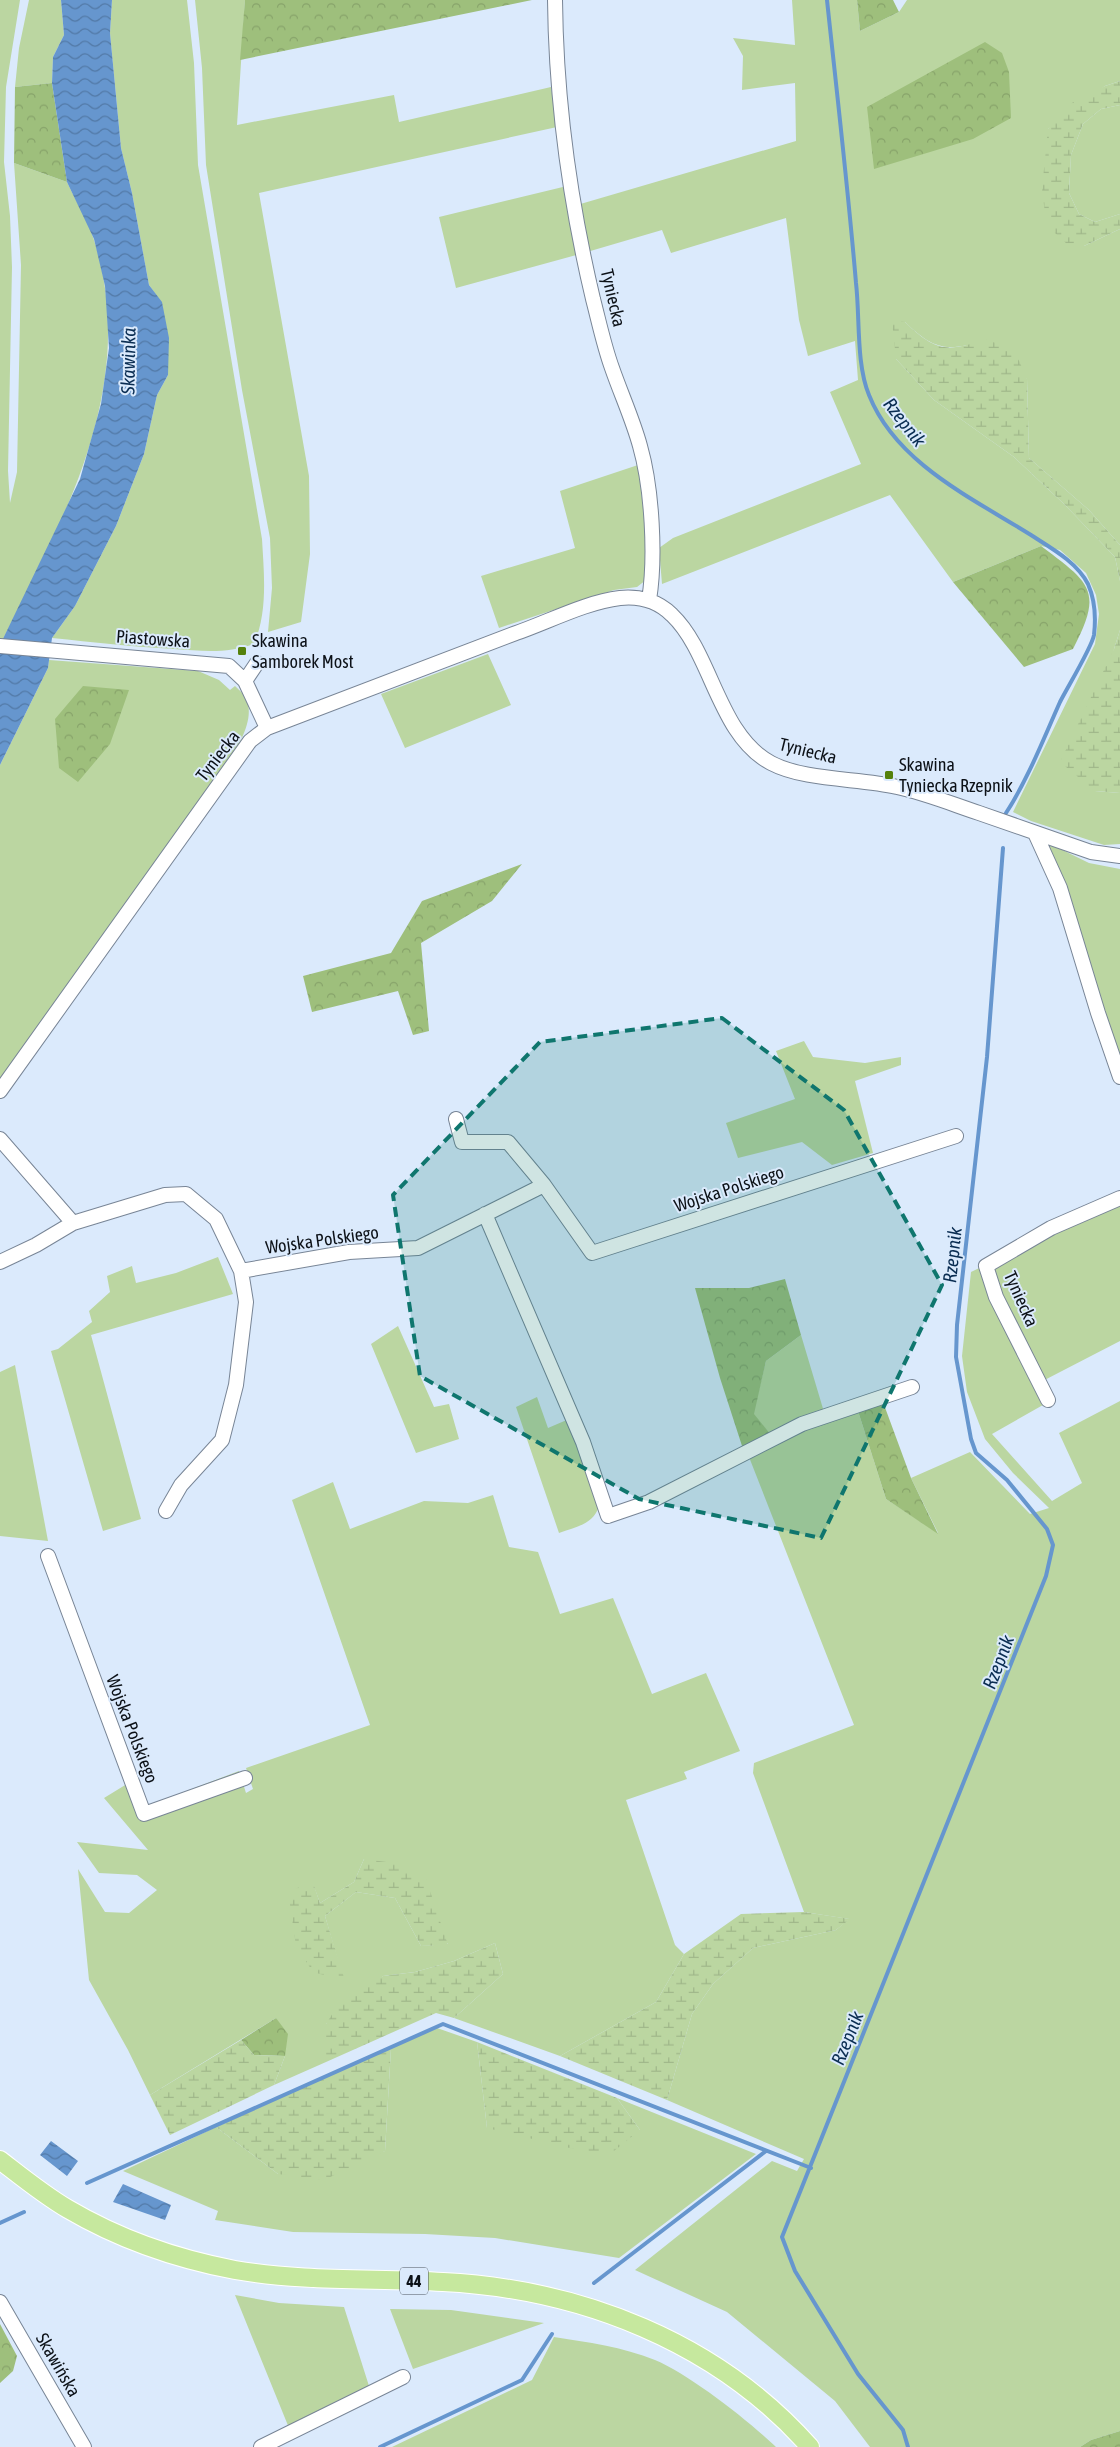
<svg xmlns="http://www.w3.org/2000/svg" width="1120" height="2447" viewBox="0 0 1120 2447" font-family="'Asap Condensed',sans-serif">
<defs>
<pattern id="forest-crowns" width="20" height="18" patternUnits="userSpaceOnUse" patternTransform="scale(1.25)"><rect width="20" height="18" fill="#9ebf7c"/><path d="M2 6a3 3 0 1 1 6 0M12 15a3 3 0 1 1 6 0" fill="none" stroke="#87a36a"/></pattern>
<pattern id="wetland-marsh" width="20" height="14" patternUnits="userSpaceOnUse" patternTransform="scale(1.25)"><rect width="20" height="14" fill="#bbd6a1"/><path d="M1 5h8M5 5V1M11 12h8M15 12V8" fill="none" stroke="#a0b78a"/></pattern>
<pattern id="water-waves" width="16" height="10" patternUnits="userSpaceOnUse" patternTransform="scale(1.25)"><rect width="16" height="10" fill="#6696ce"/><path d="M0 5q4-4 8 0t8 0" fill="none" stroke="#5279a6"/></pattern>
</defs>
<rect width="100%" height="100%" fill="#dbeafc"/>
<path fill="#bbd6a1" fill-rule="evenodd" d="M 0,0 L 20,0 L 6,87 L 4,162 L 10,216 L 12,267 L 8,471 L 10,503 L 17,472 L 21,265 L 14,163 L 67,182 C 76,201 88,221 94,240 C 140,385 64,519 0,645 Z
M 29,0 L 61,0 L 64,35 L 53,57 L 52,83 L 15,87 L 19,48 Z
M 112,0 L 187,0 L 194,63 L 198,165 L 262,539 C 264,574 268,611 254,644 C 227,654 202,651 174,649 C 133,647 93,642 52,638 L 75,606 L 116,526 L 144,454 L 157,395 L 168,375 L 162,303 L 149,285 L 132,193 L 121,148 L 110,33 Z
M 195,0 L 245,0 L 237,125 L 394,95 L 399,122 L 551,87 L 557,127 L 259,193 L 309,476 L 310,554 L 301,622 L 268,632 L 272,588 L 270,538 L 242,390 L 206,165 L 202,68 Z
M 792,0 L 857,0 L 860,31 L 899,12 L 907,0 L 1120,0 L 1120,81 L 1105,86 L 1048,129 L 1084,246 L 1120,229 L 1120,545 L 1089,510 L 1029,458 L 1027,379 L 967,345 C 939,352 925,341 905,322 L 896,359 L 934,400 L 1014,457 L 1064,504 L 1115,557 L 1120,581 L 1120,630 L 1114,649 L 1095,791 L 1120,793 L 1120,844 L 1104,845 L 1031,821 L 1013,812 L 1095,644 L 1099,614 L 1096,595 L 1086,573 L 1060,550 L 1041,546 L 953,582 L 890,495 L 662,584 L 659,548 L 673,538 L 861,464 L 830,392 L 858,380 L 855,341 L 808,356 L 799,320 L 786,218 L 671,253 L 662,230 L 587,252 L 577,205 L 796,141 L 795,83 L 742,90 L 743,56 L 733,38 L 795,45 Z
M 1120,105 L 1120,214 L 1095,222 L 1079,214 L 1069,193 L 1071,155 L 1083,124 L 1101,109 Z
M 567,186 L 580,254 L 456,288 L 439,217 Z
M 638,465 L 647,541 L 646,580 L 637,587 L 614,590 L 499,628 L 481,576 L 575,548 L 560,491 Z
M 488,654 L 511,705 L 405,748 L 381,694 Z
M 49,660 L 198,671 L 219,680 L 230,690 L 235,686 C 239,690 244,694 246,698 C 256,720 237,748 226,766 L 0,1081 L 0,765 L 48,668 Z
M 1040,839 L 1089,863 L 1120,869 L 1120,1066 Z
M 804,1041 L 813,1057 L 865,1063 L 901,1057 L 901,1065 L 855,1081 L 873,1153 L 832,1165 L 802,1142 L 738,1158 L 726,1123 L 795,1099 L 776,1051 Z
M 1120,1200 L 1120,1341 L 1033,1386 L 1043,1405 L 992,1434 L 1052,1501 L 1082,1483 L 1059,1433 L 1120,1401 L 1120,2431 L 1091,2440 L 1080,2447 L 870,2447 L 835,2401 L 727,2312 L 635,2270 L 772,2161 L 797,2171 L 804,2159 L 667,2100 L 692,2014 L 713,1984 L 753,1948 L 836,1930 L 849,1919 L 804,1912 L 753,1773 L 754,1763 L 854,1725 L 749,1457 L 801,1429 L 858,1411 L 886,1499 L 938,1533 L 911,1478 L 970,1452 L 1030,1514 L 1049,1508 L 1013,1473 L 985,1439 L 967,1392 L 962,1356 L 971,1272 Z
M 218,1257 L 233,1294 L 91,1335 L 141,1519 L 103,1531 L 51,1351 L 58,1349 L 92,1322 L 89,1311 L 110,1292 L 107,1276 L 132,1266 L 136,1283 L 176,1273 Z
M 398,1326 L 434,1407 L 449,1404 L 459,1439 L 416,1453 L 371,1344 Z
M 801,1335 L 824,1412 L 772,1436 L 753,1414 L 766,1361 Z
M 15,1365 L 48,1541 L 0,1536 L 0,1372 Z
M 537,1397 L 548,1428 L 569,1419 L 599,1506 C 594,1524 576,1527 559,1533 L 516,1407 Z
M 333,1482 L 350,1529 L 424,1501 L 468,1503 L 493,1495 L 509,1547 L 538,1552 L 560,1614 L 613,1598 L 652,1694 L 706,1673 L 740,1751 L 684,1772 L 687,1779 L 626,1800 L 675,1945 L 684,1954 L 656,2002 L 560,2056 L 454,2018 L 503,1974 L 495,1943 L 454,1961 L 415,1972 L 383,1976 L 326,2024 L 326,2062 L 274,2085 L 285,2056 L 276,2018 L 150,2095 L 128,2050 L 89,1980 L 78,1869 L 105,1912 L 129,1913 L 157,1890 L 137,1875 L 99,1873 L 77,1842 L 148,1850 L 104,1798 L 135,1779 L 147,1806 L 239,1771 L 246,1793 L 253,1789 L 246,1768 L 370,1725 L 292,1500 ZM 364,1859 L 448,1944 L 421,1946 L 395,1898 L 356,1892 L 325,1916 L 344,1981 L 313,1884 L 320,1903 L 354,1882 Z
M 437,2028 L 477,2042 L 487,2128 L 640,2130 L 617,2098 L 756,2154 L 619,2258 L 495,2238 L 425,2234 L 293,2232 L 215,2220 L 218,2211 L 123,2171 L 216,2127 L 278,2174 L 385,2151 L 391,2048 Z
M 235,2295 L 279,2303 L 344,2307 L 369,2386 L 289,2428 Z
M 390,2309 L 451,2310 L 544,2323 L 413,2369 Z
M 554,2337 C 587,2342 623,2347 655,2360 C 689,2374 749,2421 776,2447 L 392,2447 L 532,2380 Z"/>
<path fill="url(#forest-crowns)" d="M 245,0 L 532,0 L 240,60 Z
M 857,0 L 893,0 L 899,12 L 860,31 Z
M 985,42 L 1002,53 L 1009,72 L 1011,118 L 973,139 L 874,169 L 867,107 Z
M 52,83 L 67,182 L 14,163 L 15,87 Z
M 1041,546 C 1090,583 1104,590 1073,649 L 1024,667 L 953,582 Z
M 83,686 L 129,690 L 110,744 L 78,782 L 59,768 L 55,719 Z
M 522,864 L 492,901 L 421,943 L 429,1031 L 413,1035 L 398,991 L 312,1012 L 303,976 L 391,953 L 422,901 Z
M 785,1279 L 801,1335 L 766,1361 L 754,1414 L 772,1436 L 743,1449 L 720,1378 L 695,1288 L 749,1288 Z
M 883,1402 L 911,1478 L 938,1534 L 886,1499 L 858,1411 Z
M 276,2018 L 288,2034 L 285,2056 L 254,2055 L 241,2040 Z
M 0,2324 L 17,2356 L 13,2371 L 0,2383 Z
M 1120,2431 L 1120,2447 L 1080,2447 L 1091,2440 Z"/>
<path fill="url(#wetland-marsh)" d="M 1120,81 L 1120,105 L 1101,109 L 1083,124 L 1071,155 L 1069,193 L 1079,214 L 1095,222 L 1120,214 L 1120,229 L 1084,246 L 1067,244 L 1055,233 L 1045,213 L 1042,189 L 1048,129 L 1068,105 L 1105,86 Z
M 892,321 L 905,322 C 938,354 948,351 989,339 L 1017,356 L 1027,379 L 1029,458 L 1089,510 L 1120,545 L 1120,581 L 1115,557 L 1064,504 L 1014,457 L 934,400 L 896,359 Z
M 1120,630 L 1120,793 L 1095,791 L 1060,762 L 1114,649 Z
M 364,1859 L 394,1863 L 425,1876 L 448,1945 L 421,1946 L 395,1898 L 356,1892 L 325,1916 L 345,1981 L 313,1972 L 296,1946 L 288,1891 L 313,1883 L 320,1903 L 354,1882 Z
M 804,1912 L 850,1919 L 836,1930 L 753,1948 L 713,1984 L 692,2014 L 667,2100 L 560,2056 L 656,2002 L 684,1954 L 741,1914 Z
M 495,1943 L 503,1974 L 454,2018 L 436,2013 L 326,2062 L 326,2024 L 343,1997 L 383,1976 L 415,1972 L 454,1961 Z
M 241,2040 L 254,2055 L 285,2056 L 274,2085 L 170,2135 L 150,2095 Z
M 477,2042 L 617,2098 L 640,2130 L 614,2151 L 582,2151 L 487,2128 Z
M 391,2048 L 385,2151 L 324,2180 L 278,2174 L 216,2127 Z"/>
<path fill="url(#water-waves)" d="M 61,0 L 112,0 L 110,33 L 121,148 L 132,193 L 149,285 L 162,302 L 169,338 L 168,375 L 157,395 L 144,454 L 116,526 L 75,606 L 52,638 L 48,668 L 0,765 L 0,645 L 80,479 L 101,404 L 109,348 L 105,286 L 94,239 L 67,182 L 52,83 L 53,57 L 64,35 Z
M 51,2141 L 78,2161 L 67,2176 L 40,2155 Z
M 123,2184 L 171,2205 L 165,2220 L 113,2202 Z"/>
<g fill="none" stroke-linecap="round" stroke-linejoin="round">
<path stroke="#6696ce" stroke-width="4" d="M 827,0 C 837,94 848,188 856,283 C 860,317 856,364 869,395 C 896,463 972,498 1031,535 C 1051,548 1077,562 1088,584 C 1095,600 1096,618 1094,635 C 1092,647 1067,688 1060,702 C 1043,740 1028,779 1006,813
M 87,2183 L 443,2024 L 811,2168
M 0,2223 L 24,2212
M 594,2283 L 766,2151
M 380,2447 L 522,2380 L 552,2334
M 908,2447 L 903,2430 L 858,2374 L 795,2271 L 782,2237 L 1046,1576 L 1053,1545 L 1047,1529 L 1007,1480 L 976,1453 L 971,1439 L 956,1357 L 957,1325 L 987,1057 L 1003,848"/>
<g stroke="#788596" stroke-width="16">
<path id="minor" d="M 555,0 C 556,100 570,202 593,299 C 599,322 604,346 612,368 C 621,394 633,420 640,446 C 652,488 656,557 649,600
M 0,646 L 229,666 L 245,681 L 267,728
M 245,681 L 257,663
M 1035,833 L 1060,888 L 1098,1013 L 1120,1077
M 0,1091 L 250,741 L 267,728 C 350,696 433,664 516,633 C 548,622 586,602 620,598 C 639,596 658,601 672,615 C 712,653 718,735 771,763 C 805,781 860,778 897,787 C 925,793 952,804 979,813 C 1016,826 1054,839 1091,852 L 1120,856
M 456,1119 L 462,1142 L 508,1142 L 544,1185
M 0,1139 L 73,1223
M 485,1214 L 583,1442 L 608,1516 L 649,1502 L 802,1424 L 912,1387
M 0,1262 L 36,1245 L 73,1223 L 165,1195 L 186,1194 L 216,1219 L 241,1271 L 246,1302 L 236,1385 L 222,1440 L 181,1485 L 166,1511
M 241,1271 L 349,1252 L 418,1248 L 544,1185 L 592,1253 L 956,1136
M 1048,1400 L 996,1297 L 986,1266 L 1051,1228 L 1120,1198
M 48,1556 L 144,1814 L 245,1778
M 0,2302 L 84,2447
M 261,2447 L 403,2377"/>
</g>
<g stroke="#fff" stroke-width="20">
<path id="major" d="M 0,2160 C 22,2177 44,2195 68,2209 C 119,2239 177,2259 235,2270 C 304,2282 374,2278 443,2282 C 581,2289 717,2342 810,2447"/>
</g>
<use href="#minor" stroke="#fff" stroke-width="14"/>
<use href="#major" stroke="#c6e89e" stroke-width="18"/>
</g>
<path fill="#0f766e" fill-opacity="0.2" stroke="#0f766e" stroke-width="4" stroke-dasharray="10 6" stroke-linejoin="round" d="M 722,1018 L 844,1110 L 942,1285 L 821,1538 L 639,1499 L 420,1376 L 393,1195 L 540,1042 Z"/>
<g fill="#55810b" stroke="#dbeafc" stroke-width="2">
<rect x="237" y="646" width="10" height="10" rx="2.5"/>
<rect x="884" y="770" width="10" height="10" rx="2.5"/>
</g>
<g text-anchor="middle" stroke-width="4" stroke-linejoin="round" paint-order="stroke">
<rect fill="#dbeafc" stroke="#4a525c" stroke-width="1" x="400" y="2267.5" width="28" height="27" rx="4"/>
<g font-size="16" font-weight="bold" fill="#0c1117">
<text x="414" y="2287">44</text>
</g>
<g font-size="18" fill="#0c1117" stroke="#dbeafc">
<text transform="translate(613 298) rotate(77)" y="6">Tyniecka</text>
<text transform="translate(153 639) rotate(4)" y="6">Piastowska</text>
<text transform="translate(808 751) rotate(14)" y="6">Tyniecka</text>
<text transform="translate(218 756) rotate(-52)" y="6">Tyniecka</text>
<text transform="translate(729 1189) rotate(-18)" y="6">Wojska Polskiego</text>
<text transform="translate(322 1240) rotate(-8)" y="6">Wojska Polskiego</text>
<text transform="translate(1021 1299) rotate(66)" y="6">Tyniecka</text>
<text transform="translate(132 1729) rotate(69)" y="6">Wojska Polskiego</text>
<text transform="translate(58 2365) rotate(60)" y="6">Skawińska</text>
</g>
<g font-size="18" fill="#0c1117" stroke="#dbeafc" text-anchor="start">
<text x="252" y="647">Skawina<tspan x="252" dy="21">Samborek Most</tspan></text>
<text x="899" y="771">Skawina<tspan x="899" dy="21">Tyniecka Rzepnik</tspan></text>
</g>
<g font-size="19" font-style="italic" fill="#0a2d52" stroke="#dbeafc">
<text transform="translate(128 361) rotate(-89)" y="7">Skawinka</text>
<text transform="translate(905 422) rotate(52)" y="7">Rzepnik</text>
<text transform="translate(952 1255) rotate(-84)" y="7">Rzepnik</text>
<text transform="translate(998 1662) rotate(-69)" y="7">Rzepnik</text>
<text transform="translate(847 2038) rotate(-68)" y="7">Rzepnik</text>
</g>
</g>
</svg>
